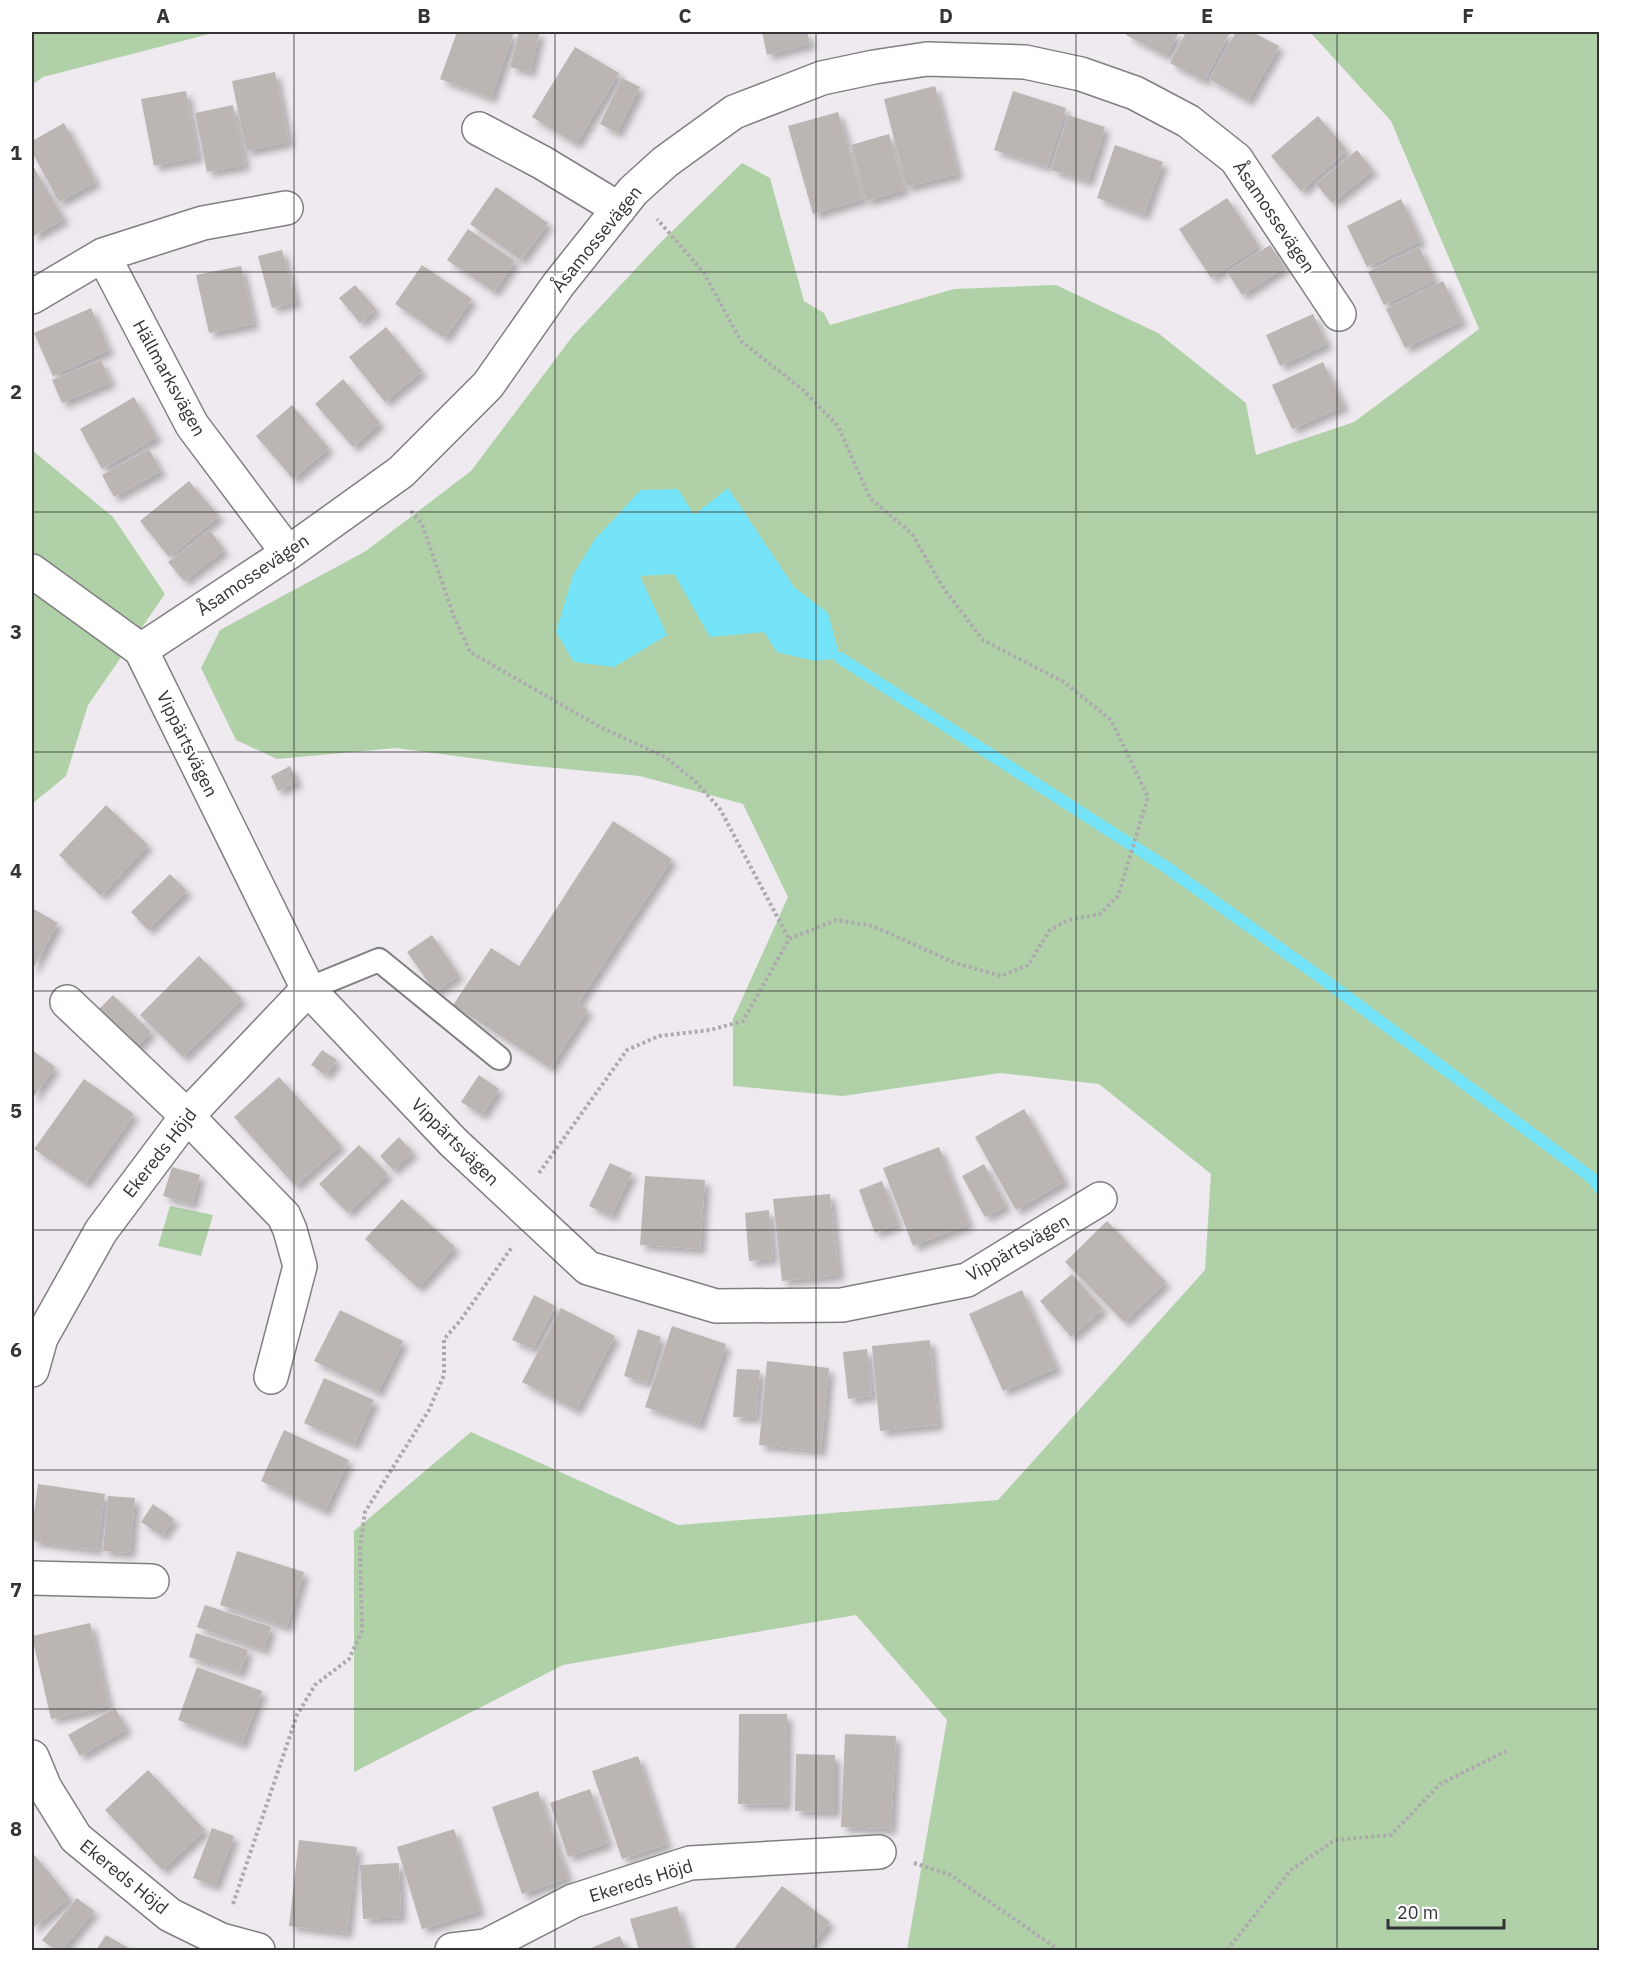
<svg xmlns="http://www.w3.org/2000/svg" width="1631" height="1982" viewBox="0 0 1631 1982" font-family="'IBM Plex Sans',sans-serif">
<defs>
<filter id="shadow"><feDropShadow dx="5.5" dy="5.5" stdDeviation="3" flood-color="#0004"/></filter>
</defs>
<rect width="100%" height="100%" fill="#eeeaef"/>
<path fill="#b0d1a8" d="M 32,32 L 217,32 L 43,77 L 32,85 Z
M 1310,32 L 1599,32 L 1599,1950 L 907,1950 L 947,1720 L 856,1615 L 563,1665 L 354,1772 L 354,1531 L 471,1432 L 678,1525 L 998,1500 L 1205,1270 L 1211,1174 L 1099,1084 L 1000,1073 L 843,1096 L 733,1086 L 733,1019 L 788,897 L 743,804 L 640,776 L 524,765 L 396,748 L 277,759 L 236,740 L 201,668 L 220,630 L 366,551 L 471,471 L 572,337 L 659,244 L 742,163 L 770,178 L 804,301 L 824,313 L 830,325 L 954,289 L 1056,285 L 1158,333 L 1246,403 L 1256,455 L 1354,422 L 1479,329 L 1391,121 Z
M 32,450 L 113,517 L 165,594 L 88,705 L 66,776 L 32,804 Z
M 170,1206 L 213,1215 L 201,1256 L 158,1246 Z"/>
<path fill="#75e4f9" d="M 728,488 L 794,587 L 828,613 L 840,658 L 815,661 L 777,652 L 764,632 L 710,637 L 674,574 L 640,576 L 667,635 L 614,667 L 574,662 L 556,632 L 573,575 L 595,539 L 641,490 L 678,489 L 694,515 Z"/>
<g fill="none" stroke-linecap="round" stroke-linejoin="round">
<path stroke="#75e4f9" stroke-width="12" d="M 840,658 L 1166,867 L 1327,982 L 1592,1178 L 1600,1188"/>
</g>
<path fill="#bbb5b3" filter="url(#shadow)" d="M 457,32 L 514,32 L 491,98 L 440,79 Z
M 519,32 L 540,32 L 530,72 L 510,67 Z
M 762,32 L 807,32 L 810,44 L 767,55 Z
M 1128,32 L 1179,32 L 1166,56 L 1126,35 Z
M 1186,32 L 1230,32 L 1204,81 L 1170,63 Z
M 1236,32 L 1252,32 L 1279,46 L 1248,101 L 1209,79 Z
M 575,47 L 619,73 L 576,144 L 532,117 Z
M 275,72 L 289,142 L 246,151 L 232,81 Z
M 622,78 L 640,87 L 617,133 L 600,124 Z
M 935,86 L 958,174 L 906,187 L 884,99 Z
M 186,91 L 198,157 L 154,166 L 141,99 Z
M 1013,91 L 1066,108 L 1047,167 L 994,150 Z
M 233,105 L 245,165 L 207,172 L 195,113 Z
M 838,112 L 863,199 L 813,214 L 788,126 Z
M 1068,115 L 1105,127 L 1088,181 L 1051,170 Z
M 1318,116 L 1347,150 L 1301,191 L 1271,156 Z
M 64,123 L 96,182 L 59,202 L 32,152 L 32,141 Z
M 889,134 L 904,190 L 866,201 L 851,145 Z
M 1115,145 L 1163,162 L 1144,215 L 1097,198 Z
M 1357,150 L 1373,170 L 1332,203 L 1316,184 Z
M 33,166 L 64,219 L 32,237 L 32,167 Z
M 496,187 L 548,223 L 521,260 L 470,224 Z
M 1227,198 L 1259,246 L 1211,278 L 1179,229 Z
M 1401,199 L 1421,241 L 1367,267 L 1347,226 Z
M 468,229 L 515,261 L 494,292 L 447,260 Z
M 1270,245 L 1285,267 L 1242,295 L 1227,272 Z
M 1419,247 L 1435,280 L 1384,305 L 1368,272 Z
M 282,250 L 296,302 L 272,308 L 258,256 Z
M 422,265 L 472,299 L 445,338 L 395,304 Z
M 241,266 L 254,324 L 209,333 L 196,275 Z
M 1443,281 L 1462,321 L 1405,348 L 1386,309 Z
M 355,285 L 376,309 L 360,323 L 339,298 Z
M 91,308 L 109,350 L 53,376 L 34,333 Z
M 1313,314 L 1327,344 L 1280,366 L 1266,335 Z
M 386,327 L 422,371 L 385,402 L 349,357 Z
M 101,360 L 111,382 L 62,403 L 52,380 Z
M 1323,362 L 1344,406 L 1292,429 L 1272,385 Z
M 343,379 L 380,423 L 353,447 L 315,404 Z
M 134,397 L 157,437 L 102,469 L 80,429 Z
M 292,405 L 329,448 L 293,479 L 256,436 Z
M 149,449 L 161,471 L 114,497 L 102,475 Z
M 189,481 L 219,516 L 169,557 L 140,521 Z
M 210,530 L 224,550 L 184,581 L 168,562 Z
M 290,766 L 297,782 L 278,791 L 271,776 Z
M 106,805 L 148,845 L 101,896 L 59,855 Z
M 613,821 L 672,859 L 578,1003 L 588,1010 L 550,1068 L 453,1005 L 491,948 L 519,966 Z
M 170,874 L 187,891 L 148,930 L 131,912 Z
M 32,908 L 58,923 L 32,971 Z
M 432,935 L 459,975 L 435,992 L 407,952 Z
M 199,956 L 242,999 L 183,1057 L 140,1015 Z
M 113,995 L 151,1032 L 134,1050 L 96,1012 Z
M 32,1050 L 55,1067 L 32,1099 Z
M 322,1050 L 337,1060 L 326,1075 L 311,1065 Z
M 479,1075 L 499,1089 L 482,1115 L 461,1102 Z
M 279,1077 L 341,1145 L 295,1186 L 234,1117 Z
M 84,1079 L 134,1114 L 85,1184 L 34,1149 Z
M 1024,1109 L 1065,1181 L 1016,1210 L 975,1137 Z
M 399,1137 L 413,1152 L 393,1170 L 380,1156 Z
M 359,1145 L 388,1174 L 348,1213 L 319,1184 Z
M 939,1147 L 969,1224 L 913,1246 L 883,1168 Z
M 610,1163 L 632,1173 L 611,1216 L 589,1206 Z
M 984,1164 L 1006,1206 L 985,1217 L 962,1176 Z
M 172,1167 L 200,1175 L 192,1204 L 163,1196 Z
M 645,1176 L 705,1180 L 700,1249 L 640,1245 Z
M 882,1181 L 898,1224 L 875,1233 L 859,1190 Z
M 830,1194 L 839,1275 L 782,1281 L 773,1199 Z
M 402,1199 L 455,1247 L 418,1288 L 365,1239 Z
M 769,1210 L 773,1259 L 749,1261 L 745,1213 Z
M 1107,1221 L 1166,1282 L 1124,1322 L 1065,1262 Z
M 1072,1274 L 1103,1309 L 1071,1337 L 1040,1301 Z
M 1022,1290 L 1057,1368 L 1003,1391 L 969,1314 Z
M 534,1295 L 555,1306 L 533,1349 L 512,1340 Z
M 561,1308 L 615,1336 L 576,1410 L 522,1382 Z
M 340,1310 L 403,1341 L 378,1392 L 314,1361 Z
M 672,1326 L 726,1344 L 699,1425 L 645,1407 Z
M 638,1329 L 661,1337 L 647,1383 L 624,1376 Z
M 930,1340 L 938,1425 L 880,1431 L 872,1346 Z
M 867,1349 L 872,1396 L 848,1399 L 843,1352 Z
M 767,1361 L 829,1368 L 821,1451 L 759,1445 Z
M 737,1369 L 760,1370 L 756,1418 L 733,1417 Z
M 324,1378 L 374,1400 L 354,1445 L 304,1423 Z
M 284,1430 L 349,1460 L 325,1511 L 261,1481 Z
M 38,1484 L 105,1494 L 97,1550 L 32,1541 L 32,1527 Z
M 108,1496 L 135,1498 L 130,1553 L 103,1551 Z
M 153,1504 L 174,1519 L 162,1536 L 141,1522 Z
M 237,1551 L 304,1572 L 287,1627 L 220,1605 Z
M 205,1605 L 271,1627 L 264,1650 L 197,1627 Z
M 90,1623 L 109,1706 L 51,1719 L 32,1636 Z
M 196,1633 L 248,1650 L 240,1673 L 189,1657 Z
M 197,1667 L 262,1691 L 242,1744 L 178,1720 Z
M 115,1708 L 127,1729 L 80,1756 L 68,1735 Z
M 739,1714 L 787,1714 L 786,1805 L 738,1804 Z
M 845,1734 L 896,1736 L 891,1829 L 841,1827 Z
M 796,1754 L 835,1755 L 835,1812 L 795,1811 Z
M 638,1756 L 667,1844 L 622,1859 L 592,1771 Z
M 148,1770 L 205,1830 L 162,1870 L 105,1810 Z
M 590,1789 L 608,1843 L 568,1857 L 550,1803 Z
M 538,1791 L 568,1878 L 522,1894 L 492,1807 Z
M 212,1828 L 234,1836 L 215,1886 L 193,1878 Z
M 454,1829 L 480,1911 L 422,1929 L 397,1847 Z
M 299,1840 L 357,1847 L 347,1933 L 289,1926 Z
M 32,1852 L 70,1898 L 32,1929 Z
M 399,1863 L 401,1917 L 363,1919 L 360,1865 Z
M 782,1886 L 830,1922 L 808,1950 L 733,1950 Z
M 77,1898 L 94,1911 L 62,1950 L 55,1950 L 42,1940 Z
M 677,1906 L 690,1950 L 639,1950 L 630,1919 Z
M 106,1935 L 132,1950 L 96,1950 Z
M 620,1936 L 626,1950 L 586,1950 Z"/>
<g fill="none" stroke-linecap="round" stroke-linejoin="round">
<g stroke="#817e82" stroke-width="26">
<path id="service" d="M 308,989 L 379,960 L 499,1058"/>
</g>
<g stroke="#817e82" stroke-width="36">
<path id="minor" d="M 479,129 L 543,163 L 619,209
M 103,255 L 192,425 L 288,553
M 32,297 L 103,255 L 203,223 L 286,208
M 32,571 L 141,650 L 308,989 L 453,1142 L 588,1268 L 716,1306 L 842,1305 L 967,1280 L 1100,1199
M 141,650 L 288,553 L 401,472 L 488,385 L 558,285 L 633,191 L 665,162 L 734,112 L 822,78 L 874,67 L 927,59 L 1025,62 L 1081,74 L 1135,93 L 1188,121 L 1236,159 L 1339,314
M 67,1002 L 187,1116 L 284,1216 L 290,1230 L 300,1266 L 271,1377
M 32,1370 L 41,1338 L 101,1231 L 187,1116 L 308,989
M 32,1578 L 152,1581
M 32,1757 L 45,1788 L 76,1838 L 170,1915 L 221,1940 L 258,1950
M 452,1950 L 486,1946 L 573,1901 L 690,1863 L 879,1852"/>
</g>
<path stroke="#adaaae" stroke-width="4" stroke-dasharray="3 3" stroke-linecap="butt" d="M 411,511 L 422,524 L 453,614 L 470,652 L 600,727 L 665,757 L 694,780 L 720,809 L 789,939
M 539,1173 L 627,1050 L 659,1036 L 710,1030 L 743,1021 L 789,939 L 836,920 L 873,926 L 955,963 L 1001,976 L 1028,965 L 1050,930 L 1068,920 L 1100,914 L 1118,896 L 1148,797 L 1111,720 L 1064,682 L 983,640 L 944,589 L 912,534 L 870,498 L 838,426 L 803,390 L 741,341 L 704,273 L 657,219
M 914,1863 L 951,1875 L 1059,1950
M 233,1904 L 297,1715 L 315,1685 L 349,1659 L 362,1631 L 360,1547 L 365,1512 L 429,1410 L 444,1375 L 444,1339 L 460,1321 L 512,1247
M 1227,1950 L 1291,1870 L 1335,1840 L 1391,1835 L 1440,1784 L 1506,1751"/>
<use href="#service" stroke="#fff" stroke-width="22"/>
<use href="#minor" stroke="#fff" stroke-width="33"/>
</g>
<path fill="none" stroke="#343335" stroke-width="1.5" stroke-opacity="0.55" d="M 294,32 L 294,1950M 555,32 L 555,1950M 816,32 L 816,1950M 1076,32 L 1076,1950M 1337,32 L 1337,1950M 32,272 L 1600,272M 32,512 L 1600,512M 32,752 L 1600,752M 32,991 L 1600,991M 32,1230 L 1600,1230M 32,1470 L 1600,1470M 32,1709 L 1600,1709"/>
<g text-anchor="middle" stroke-width="5" stroke-linejoin="round" paint-order="stroke">
<g font-size="18" fill="#343335" stroke="#fff">
<text transform="translate(1274 217) rotate(56)" y="6">Åsamossevägen</text>
<text transform="translate(597 239) rotate(-51)" y="6">Åsamossevägen</text>
<text transform="translate(169 378) rotate(61)" y="6">Hällmarksvägen</text>
<text transform="translate(253 575) rotate(-34)" y="6">Åsamossevägen</text>
<text transform="translate(187 744) rotate(64)" y="6">Vippärtsvägen</text>
<text transform="translate(455 1142) rotate(45)" y="6">Vippärtsvägen</text>
<text transform="translate(160 1153) rotate(-52)" y="6">Ekereds Höjd</text>
<text transform="translate(1018 1248) rotate(-30)" y="6">Vippärtsvägen</text>
<text transform="translate(124 1877) rotate(39)" y="6">Ekereds Höjd</text>
<text transform="translate(641 1881) rotate(-17)" y="6">Ekereds Höjd</text>
</g>
</g>
<rect width="1631" height="1982" fill="none" stroke="#ffffff" stroke-width="66"/>
<path d="M1388 1919v9h116v-9" fill="none" stroke="#343335" stroke-width="3"/>
<text x="1397" y="1919" font-size="18" fill="#343335" stroke="#ffffff" stroke-width="4.5" paint-order="stroke">20 m</text>
<rect x="33" y="33" width="1565" height="1916" fill="none" stroke="#343335" stroke-width="2"/>
<g font-size="20" text-anchor="middle" font-weight="bold" fill="#343335">
<text x="163" y="23">A</text>
<text x="424" y="23">B</text>
<text x="685" y="23">C</text>
<text x="946" y="23">D</text>
<text x="1207" y="23">E</text>
<text x="1468" y="23">F</text>
<text x="16" y="160">1</text>
<text x="16" y="399">2</text>
<text x="16" y="639">3</text>
<text x="16" y="878">4</text>
<text x="16" y="1118">5</text>
<text x="16" y="1357">6</text>
<text x="16" y="1597">7</text>
<text x="16" y="1836">8</text>
</g>
</svg>
